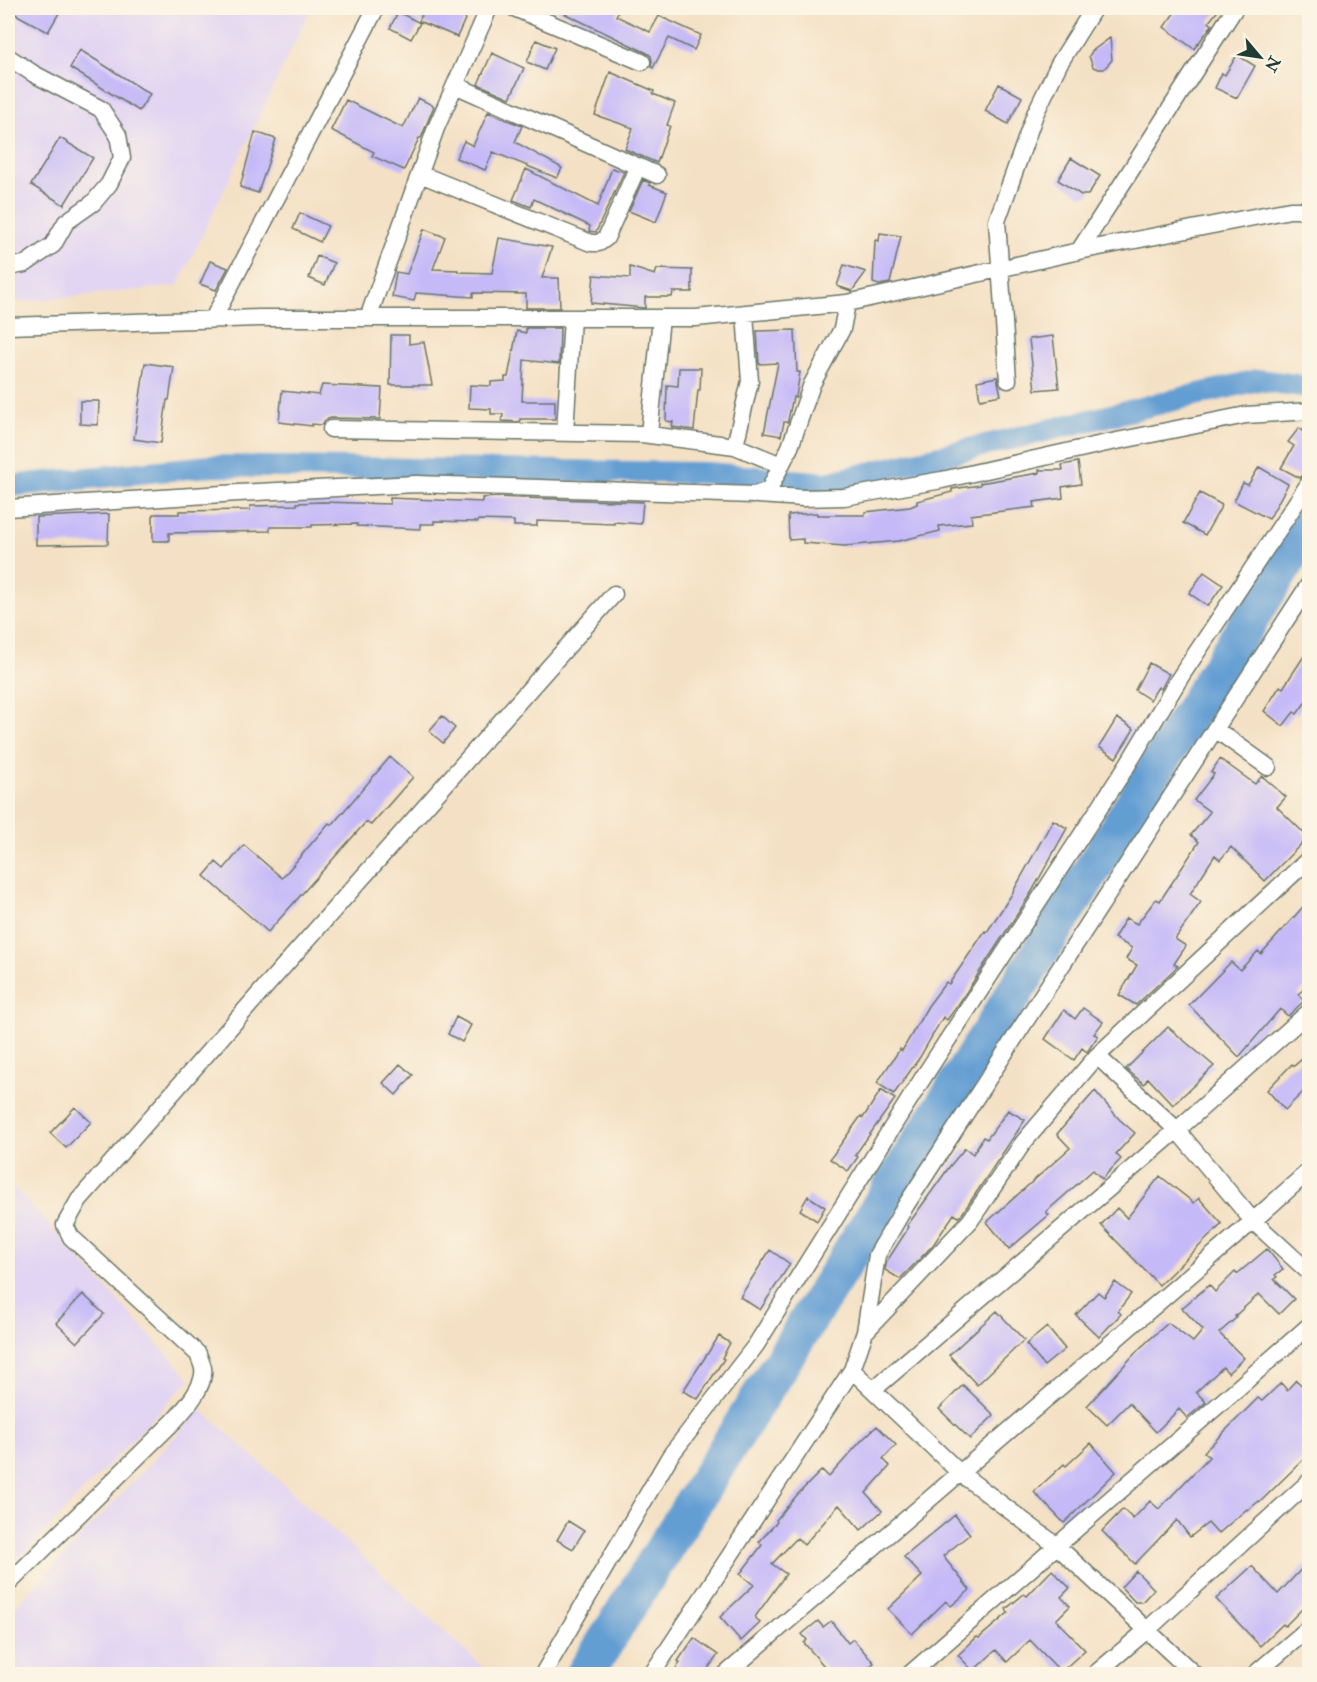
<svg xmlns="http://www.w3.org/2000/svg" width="1317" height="1682" viewBox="0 0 1317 1682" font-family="'IM FELL Double Pica',serif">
<rect width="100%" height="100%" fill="#fcf5e5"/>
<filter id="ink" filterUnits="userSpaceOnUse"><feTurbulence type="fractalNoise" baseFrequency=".0167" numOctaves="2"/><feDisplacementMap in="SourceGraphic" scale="12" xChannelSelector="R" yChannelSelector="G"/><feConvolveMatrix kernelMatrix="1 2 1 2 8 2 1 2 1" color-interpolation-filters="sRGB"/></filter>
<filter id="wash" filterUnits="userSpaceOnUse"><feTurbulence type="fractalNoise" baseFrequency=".008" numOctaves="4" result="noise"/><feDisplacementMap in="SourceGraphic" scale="24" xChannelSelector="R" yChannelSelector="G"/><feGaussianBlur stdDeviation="1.35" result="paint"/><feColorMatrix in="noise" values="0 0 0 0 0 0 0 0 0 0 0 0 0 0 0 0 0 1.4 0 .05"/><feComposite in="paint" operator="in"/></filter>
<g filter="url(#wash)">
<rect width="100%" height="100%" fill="#f4e1c5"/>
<path fill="#e2d4f3" d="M 8,8 L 311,8 L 178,286 L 8,303 Z
M 8,1181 L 190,1379 L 8,1570 Z
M 201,1409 L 482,1666 L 477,1674 L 8,1674 L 8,1615 Z"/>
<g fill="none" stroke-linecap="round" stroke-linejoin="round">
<path stroke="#639ed3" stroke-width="22" d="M 8,486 L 210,466 L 708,473 L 827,483 L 1258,380 L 1310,387"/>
<path stroke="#639ed3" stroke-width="38" d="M 585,1674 L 1310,524"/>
</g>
<g id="blocks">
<path fill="#c5b9f8" d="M 8,8 L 62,8 L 48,32 L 8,10 Z
M 425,8 L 470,8 L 457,37 L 419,21 Z
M 553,8 L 620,8 L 616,16 L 650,32 L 659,16 L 701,35 L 694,50 L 669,38 L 653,68 L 651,67 L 652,61 L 651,56 L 647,53 Z
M 1178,8 L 1220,8 L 1209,22 L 1212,25 L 1194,49 L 1164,27 Z
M 398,12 L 420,23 L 411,39 L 390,28 Z
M 1110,38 L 1112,60 L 1104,69 L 1098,69 L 1093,67 L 1089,56 L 1092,51 Z
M 536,40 L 555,48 L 545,70 L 527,62 Z
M 80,50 L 150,94 L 139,111 L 70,68 Z
M 492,53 L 524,68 L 510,98 L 478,84 Z
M 1237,55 L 1255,66 L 1237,98 L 1215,88 L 1222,73 L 1225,75 Z
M 610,72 L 654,91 L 653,94 L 675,103 L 667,125 L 670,126 L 657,163 L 625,149 L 633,128 L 595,115 Z
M 999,84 L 1022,97 L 1008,124 L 985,111 Z
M 418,98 L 434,106 L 421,138 L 419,138 L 404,170 L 372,156 L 374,152 L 331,130 L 346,100 L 403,128 Z
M 488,112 L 522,126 L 515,142 L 562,168 L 557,178 L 493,152 L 485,170 L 456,158 L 464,141 L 473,146 Z
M 255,132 L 276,139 L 258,193 L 240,187 Z
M 60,138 L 93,158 L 64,205 L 31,185 Z
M 1071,158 L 1100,176 L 1088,195 L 1081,195 L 1058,180 Z
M 612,168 L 624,172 L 596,232 L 589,231 L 590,226 L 534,199 L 531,207 L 513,200 L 526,169 L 598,206 Z
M 643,180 L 650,183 L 649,185 L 667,192 L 656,222 L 629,211 Z
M 300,213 L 328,226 L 320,242 L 293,229 Z
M 424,229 L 445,237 L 433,269 L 458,270 L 458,272 L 492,273 L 499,238 L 552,247 L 542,278 L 559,278 L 560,308 L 526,308 L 526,294 L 473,293 L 473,297 L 416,293 L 414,301 L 392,297 L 396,272 L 407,274 Z
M 880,233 L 901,236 L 890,283 L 879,285 L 873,283 L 875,240 L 879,241 Z
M 317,256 L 334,263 L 325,285 L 309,278 Z
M 210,261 L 228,268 L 216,290 L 200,284 Z
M 844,265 L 866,272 L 852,291 L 837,286 Z
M 630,267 L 655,275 L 657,269 L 692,270 L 692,292 L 673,292 L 672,297 L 645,297 L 645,308 L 591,303 L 594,275 L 630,278 Z
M 526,328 L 560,328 L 559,364 L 524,360 L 522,401 L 555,401 L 555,419 L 520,419 L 520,422 L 502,421 L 503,414 L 491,414 L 491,409 L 469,408 L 470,385 L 491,386 L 491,382 L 505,381 L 505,377 L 508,377 L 517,331 L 526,333 Z
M 795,330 L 797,372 L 800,372 L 796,397 L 793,397 L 788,420 L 788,422 L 784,422 L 781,436 L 764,433 L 778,363 L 759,364 L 757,331 Z
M 391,335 L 409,335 L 409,344 L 424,342 L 432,385 L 390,385 Z
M 1053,336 L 1059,388 L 1035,390 L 1029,339 Z
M 145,363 L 174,367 L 169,400 L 167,400 L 161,443 L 134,439 Z
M 679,368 L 701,368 L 700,390 L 698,390 L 694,430 L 672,427 L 673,422 L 666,421 L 667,385 L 678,386 Z
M 997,377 L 1001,395 L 980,399 L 977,381 Z
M 322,385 L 382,388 L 380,419 L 331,418 L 325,420 L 322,425 L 312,424 L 312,426 L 279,422 L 282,391 L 319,395 Z
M 80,401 L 99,401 L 98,425 L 80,424 Z
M 1308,422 L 1310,422 L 1310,468 L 1300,478 L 1281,468 L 1294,446 L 1288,442 L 1299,428 L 1303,431 Z
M 1078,462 L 1081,484 L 1062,487 L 1063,498 L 1034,502 L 1035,507 L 971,515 L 972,523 L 939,526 L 940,531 L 899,541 L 845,546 L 803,543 L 803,539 L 789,540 L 788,515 L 817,513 L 817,515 L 865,515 L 865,512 L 910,507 L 917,504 L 917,501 L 952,492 L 952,489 L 980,485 L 980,483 L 1039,473 L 1039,470 L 1063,470 L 1062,465 Z
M 1259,467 L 1288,484 L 1269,519 L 1234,501 L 1243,483 L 1248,485 Z
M 1200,493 L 1222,505 L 1205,535 L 1183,523 Z
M 497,497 L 643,502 L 641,524 L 614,522 L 614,524 L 537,521 L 537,526 L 514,526 L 514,521 L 478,520 L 478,522 L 434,521 L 434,524 L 420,524 L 420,529 L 357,526 L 357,524 L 312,525 L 312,527 L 270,527 L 270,531 L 169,533 L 169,541 L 153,541 L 153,514 L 179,514 L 179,511 L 250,510 L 250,506 L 297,505 L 297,503 L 322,502 L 390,504 L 390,498 L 482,502 L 482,498 Z
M 109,514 L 108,544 L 36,545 L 36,517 Z
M 1204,572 L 1223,585 L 1208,606 L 1189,593 Z
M 1310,647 L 1310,696 L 1297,714 L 1294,712 L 1283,726 L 1264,711 L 1280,686 L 1283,688 Z
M 1149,663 L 1169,674 L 1161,689 L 1158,687 L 1150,700 L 1135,690 Z
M 442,716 L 455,728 L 443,743 L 429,731 Z
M 1117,718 L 1134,729 L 1116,758 L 1099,747 Z
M 390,757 L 413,777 L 371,825 L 366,822 L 268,932 L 204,876 L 216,862 L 224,869 L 244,845 L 282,878 L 329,823 L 332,825 Z
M 1220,759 L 1255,784 L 1262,776 L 1286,797 L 1277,807 L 1308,837 L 1265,881 L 1231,847 L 1220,860 L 1215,855 L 1190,894 L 1201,902 L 1175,939 L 1186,946 L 1174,964 L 1178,966 L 1136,1005 L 1119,995 L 1137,965 L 1126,959 L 1132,948 L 1114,938 L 1126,918 L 1137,924 L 1156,899 L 1160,901 L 1199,842 L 1191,835 L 1210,812 L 1194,800 L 1214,774 L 1211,772 Z
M 1053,820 L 1067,828 L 1031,893 L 958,1005 L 947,1020 L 943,1017 L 920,1057 L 894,1094 L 877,1083 L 900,1049 L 902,1051 L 928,1006 L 946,982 L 949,984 L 985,931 L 987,932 L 1010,897 Z
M 1310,899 L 1310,984 L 1298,994 L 1304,1001 L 1288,1016 L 1280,1009 L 1239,1057 L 1189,1005 L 1231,962 L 1240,970 L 1258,951 L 1261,954 Z
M 1083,1008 L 1103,1022 L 1094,1034 L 1098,1036 L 1087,1052 L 1082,1048 L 1074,1060 L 1045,1039 L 1064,1010 L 1075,1019 Z
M 456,1017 L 471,1025 L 462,1042 L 448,1034 Z
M 1168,1027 L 1214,1066 L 1173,1105 L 1148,1078 L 1144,1084 L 1126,1069 Z
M 1310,1052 L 1310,1085 L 1285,1110 L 1267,1090 L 1292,1064 L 1294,1066 Z
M 400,1064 L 413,1075 L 396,1095 L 383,1083 Z
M 881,1090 L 895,1099 L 855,1155 L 858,1157 L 848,1171 L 830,1159 L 861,1116 L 863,1118 Z
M 1095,1091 L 1119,1119 L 1135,1133 L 1116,1154 L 1121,1159 L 1102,1179 L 1093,1170 L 1046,1212 L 1049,1215 L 1009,1249 L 987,1222 L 1070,1148 L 1057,1134 Z
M 75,1107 L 91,1122 L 66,1148 L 50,1133 Z
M 1008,1110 L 1025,1120 L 962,1214 L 959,1217 L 954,1214 L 933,1245 L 900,1279 L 885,1270 L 887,1261 L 909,1227 L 907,1226 L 950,1166 L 965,1148 L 973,1154 L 983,1137 L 987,1139 Z
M 1160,1176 L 1194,1203 L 1199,1198 L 1222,1224 L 1159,1285 L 1101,1225 L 1117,1208 L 1127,1218 Z
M 808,1196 L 825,1207 L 817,1221 L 800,1210 Z
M 1267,1249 L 1283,1269 L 1275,1275 L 1277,1277 L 1274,1279 L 1294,1299 L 1279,1314 L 1259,1294 L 1235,1316 L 1236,1318 L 1219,1333 L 1244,1358 L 1228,1373 L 1223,1367 L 1196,1392 L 1206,1402 L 1187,1418 L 1179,1409 L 1156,1432 L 1129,1403 L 1107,1425 L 1087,1406 L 1139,1349 L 1168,1323 L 1193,1342 L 1203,1330 L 1182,1308 L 1209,1285 L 1215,1292 L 1235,1272 L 1237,1274 Z
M 770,1250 L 790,1264 L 760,1310 L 740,1297 Z
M 1115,1282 L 1131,1294 L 1118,1311 L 1121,1314 L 1099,1337 L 1076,1315 L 1098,1292 L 1104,1297 Z
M 83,1294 L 104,1314 L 77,1343 L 56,1323 Z
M 997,1311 L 1024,1340 L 977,1385 L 949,1355 Z
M 1047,1327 L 1065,1349 L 1044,1366 L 1026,1344 Z
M 719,1336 L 730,1343 L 722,1358 L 724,1359 L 698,1399 L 683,1391 Z
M 1296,1380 L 1310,1393 L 1310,1453 L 1260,1502 L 1259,1501 L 1248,1510 L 1247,1509 L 1218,1534 L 1208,1523 L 1190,1537 L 1177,1520 L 1135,1564 L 1102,1531 L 1123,1509 L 1133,1519 L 1150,1501 L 1159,1509 L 1209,1457 L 1204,1452 L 1258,1398 L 1262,1401 L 1281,1383 L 1287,1390 Z
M 963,1385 L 994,1415 L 970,1439 L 939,1409 Z
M 877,1426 L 896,1445 L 883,1459 L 890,1466 L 866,1493 L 882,1511 L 861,1530 L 839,1505 L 804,1545 L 797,1538 L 772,1564 L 786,1574 L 755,1617 L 760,1623 L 741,1641 L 720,1617 L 754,1585 L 740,1574 L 762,1545 L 759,1542 L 777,1522 L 776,1520 L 797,1495 L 822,1470 L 829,1477 L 862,1440 Z
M 1091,1443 L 1116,1472 L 1064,1523 L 1034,1492 L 1064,1464 L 1066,1466 Z
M 955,1515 L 970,1534 L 943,1556 L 970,1590 L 951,1606 L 946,1601 L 912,1634 L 888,1609 L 922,1576 L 904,1557 Z
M 568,1521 L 584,1531 L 573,1549 L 557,1540 Z
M 1310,1560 L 1310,1601 L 1285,1626 L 1283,1624 L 1260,1646 L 1216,1599 L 1252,1566 L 1278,1594 Z
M 1052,1570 L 1070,1588 L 1061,1597 L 1070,1606 L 1056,1620 L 1085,1650 L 1061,1672 L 1030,1640 L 1007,1662 L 996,1650 L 973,1671 L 958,1655 L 977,1637 L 979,1638 L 1008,1613 L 1006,1609 L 1024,1594 L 1027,1596 Z
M 1136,1571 L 1154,1589 L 1142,1602 L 1135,1602 L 1121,1587 Z
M 818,1621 L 823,1627 L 831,1621 L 848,1643 L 853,1639 L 874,1663 L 861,1674 L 831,1674 L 804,1643 L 807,1640 L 802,1634 Z
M 694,1638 L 718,1655 L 704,1674 L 673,1674 L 680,1662 L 678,1661 Z"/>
</g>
</g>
<g filter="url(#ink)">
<use href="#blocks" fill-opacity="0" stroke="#6a7667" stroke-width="1.5"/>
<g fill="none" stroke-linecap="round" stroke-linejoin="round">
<g stroke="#6a7667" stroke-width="19">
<path id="street" d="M 514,8 L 642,62
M 8,57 L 34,74 L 101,109 L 118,135 L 122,158 L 109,184 L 93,203 L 66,222 L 53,245 L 25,264 L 8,267
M 455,85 L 657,175
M 420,174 L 591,243 L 599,243 L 606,238 L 638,166
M 1079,251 L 1235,8
M 368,318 L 436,128 L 489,8
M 213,319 L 376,8
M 8,326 L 259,318 L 696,318 L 847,303 L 1079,251 L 1290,210 L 1310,210
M 1008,380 L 997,221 L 1035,114 L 1059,64 L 1094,8
M 331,429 L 642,434 L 735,446 L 781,465
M 565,432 L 572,318
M 649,434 L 661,318
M 735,446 L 750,381 L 745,314
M 758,495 L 803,498 L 844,497 L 942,480 L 1102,444 L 1246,415 L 1310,411
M 8,508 L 238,493 L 416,484 L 754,495 L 769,490 L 790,447 L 812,384 L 842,329 L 847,303
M 1215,729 L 1268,767
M 1097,1056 L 1177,1130 L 1253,1221 L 1310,1273
M 865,1332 L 970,1221 L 1023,1143 L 1097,1056 L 1310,858
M 852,1370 L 960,1473 L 1057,1546 L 1194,1674
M 873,1390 L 1177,1130 L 1310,1011
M 8,1584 L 174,1421 C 185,1409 206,1386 203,1368 C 202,1364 200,1359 198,1354 L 71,1237 L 65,1225 L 79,1200 L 267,985 L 614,594
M 543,1674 L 670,1456 L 756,1345 L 926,1073 L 1128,764 L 1181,676 L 1310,482
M 652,1674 L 852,1370 L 865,1332 L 877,1255 L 906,1205 L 1310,583
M 726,1674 L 1253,1221 L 1310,1170
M 910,1674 L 1310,1325
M 1095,1674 L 1147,1630 L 1310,1481
M 1255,1674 L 1310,1627"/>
</g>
<use href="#street" stroke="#fff" stroke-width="16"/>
</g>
</g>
<rect width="1317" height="1682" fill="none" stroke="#fcf5e5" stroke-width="30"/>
<g transform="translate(1260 57) rotate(119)" stroke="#fcf5e5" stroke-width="4.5" paint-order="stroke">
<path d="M0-4.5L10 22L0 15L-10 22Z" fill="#1f3d34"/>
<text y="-9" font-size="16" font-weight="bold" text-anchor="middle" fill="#1f3d34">N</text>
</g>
</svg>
